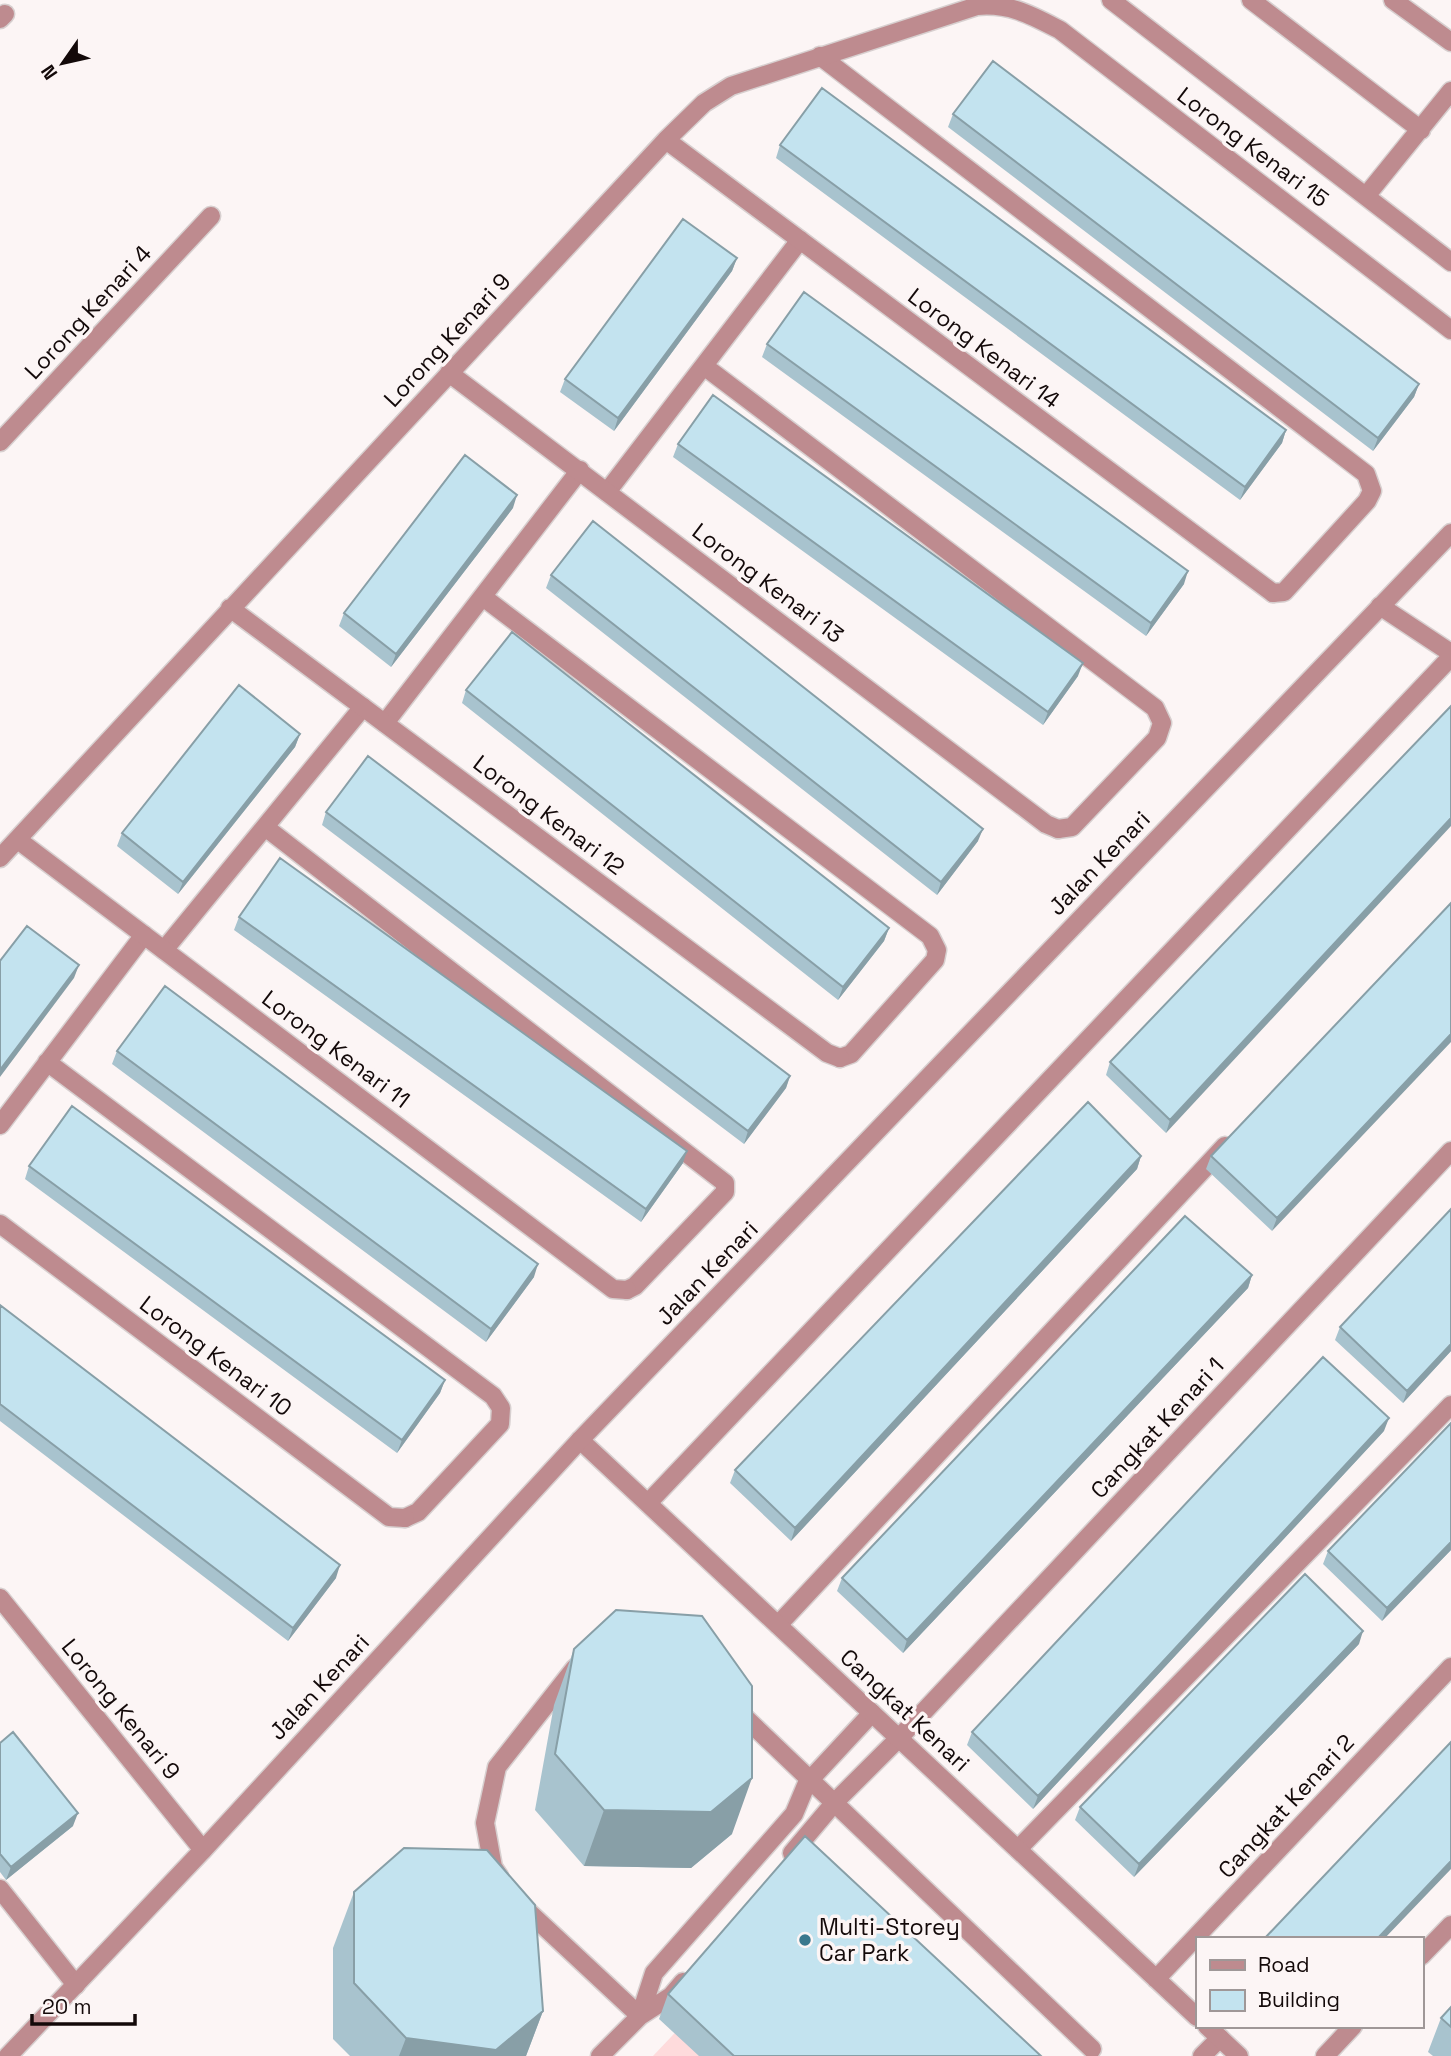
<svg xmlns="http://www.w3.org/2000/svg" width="1451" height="2056" viewBox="0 0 1451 2056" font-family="'Space Grotesk',sans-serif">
<rect width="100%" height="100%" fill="#fcf5f5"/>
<path fill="#fedbdc" d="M 689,2018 L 729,2056 L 653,2056 Z"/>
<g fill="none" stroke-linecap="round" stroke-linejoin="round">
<g stroke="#d7cfcf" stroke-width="21">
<path id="service" d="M 1111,0 L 1451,262
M 1251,0 L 1421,130
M 1393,0 L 1451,42
M 820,56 L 1366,474 L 1372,491 L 1367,501 L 1284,592 L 1273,593
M 1366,196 L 1451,91
M 704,366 L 1155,708 L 1162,723 L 1157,738 L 1072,827 L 1058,829
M 607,492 L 800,240
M 483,597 L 930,936 L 937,950 L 935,960 L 851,1054 L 840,1058
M 385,723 L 580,470
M 265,827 L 725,1183 L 725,1192 L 635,1286 L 627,1290
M 164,950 L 363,707
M 47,1062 L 493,1396 L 501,1408 L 500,1424 L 418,1512 L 405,1518
M 0,1125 L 144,935
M 778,1625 L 1225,1146
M 736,1709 L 1092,2049
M 1018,1849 L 1451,1405
M 792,1853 L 835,1802 L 899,1738
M 499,1876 L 493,1867 L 485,1823 L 497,1767 L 575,1668
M 0,1889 L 76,1985
M 520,1904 L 640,2016
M 1421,1956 L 1451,1925
M 640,2016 L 654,1973 L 794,1814 L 807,1783 L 872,1713
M 600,2056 L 640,2016 L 671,1996 L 683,1982
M 1202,2056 L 1220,2038
M 1325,2056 L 1353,2026"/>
</g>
<g stroke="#d7cfcf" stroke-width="21">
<path id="minor" d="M 0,19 L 5,14
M 666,140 L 1273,593
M 449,373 L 1046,824 L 1058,829
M 0,442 L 211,216
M 1380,606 L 1451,653
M 230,608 L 827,1053 L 840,1058
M 18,840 L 613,1289 L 627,1290
M 0,858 L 666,140 L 704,103 L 731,86 L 977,6 C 1010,3 1031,15 1060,30 L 1451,330
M 0,1224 L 389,1517 L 405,1518
M 580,1440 L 1197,2017
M 648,1503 L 1451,657
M 0,1598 L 203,1850
M 899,1738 L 1451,1151
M 1156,1979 L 1451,1667
M 1207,2026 L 1239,2056"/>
</g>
<g stroke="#d7cfcf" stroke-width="21">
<path id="tertiary" d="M 8,2056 L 203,1850 L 580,1440 L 1451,533"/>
</g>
<use href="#service" stroke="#be8b8f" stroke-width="18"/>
<use href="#minor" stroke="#be8b8f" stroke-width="18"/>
<use href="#tertiary" stroke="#be8b8f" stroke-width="18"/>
</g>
<path fill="#a8c3ce" d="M 953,114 L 1419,384 L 1414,397 L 1373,451 L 948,127 Z
M 780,145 L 1286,430 L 1282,443 L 1240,500 L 776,158 Z
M 737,258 L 732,271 L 614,431 L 560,392 L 565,379 Z
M 767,344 L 1184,584 L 1146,636 L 762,357 Z
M 678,444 L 1078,676 L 1043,725 L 673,457 Z
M 513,508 L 391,667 L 339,626 L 344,613 Z
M 551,575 L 978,841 L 937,895 L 546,588 Z
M 466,690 L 889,928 L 884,941 L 838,1000 L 462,703 Z
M 1451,706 L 1166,1133 L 1106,1075 L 1110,1062 Z
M 300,734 L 295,747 L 178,894 L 117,846 L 122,833 Z
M 326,812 L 790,1076 L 786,1088 L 744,1144 L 322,825 Z
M 1451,903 L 1272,1231 L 1206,1169 L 1211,1156 Z
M 239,917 L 683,1163 L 641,1222 L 234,930 Z
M 117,1051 L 534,1277 L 486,1342 L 112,1064 Z
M 1141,1156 L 1137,1169 L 791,1541 L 730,1483 L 735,1470 Z
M 29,1166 L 445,1380 L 440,1393 L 397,1453 L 25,1179 Z
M 1252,1275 L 1248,1288 L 903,1653 L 837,1591 L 842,1578 Z
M 0,1305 L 336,1578 L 288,1641 L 0,1421 Z
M 1340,1327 L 1451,1351 L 1403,1403 L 1335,1340 Z
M 1384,1431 L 1033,1809 L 967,1745 L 972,1732 Z
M 1451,1550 L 1382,1621 L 1323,1564 L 1328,1551 Z
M 1359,1644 L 1134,1877 L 1075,1820 L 1080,1807 Z
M 574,1649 L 732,1834 L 691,1868 L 584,1866 L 535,1810 L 554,1705 Z
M 0,1743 L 73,1826 L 6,1880 L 0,1872 Z
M 354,1892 L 543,2011 L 526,2056 L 350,2056 L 333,2039 L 333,1948 Z
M 668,1994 L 1041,2056 L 699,2056 L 659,2019 Z
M 1451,2007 L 1451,2056 L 1433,2056 L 1428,2052 L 1441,2018 Z"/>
<path fill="#889fa7" d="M 737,258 L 732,271 L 614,431 L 618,418 Z
M 1419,384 L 1414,397 L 1373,451 L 1378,438 Z
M 1286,430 L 1282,443 L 1240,500 L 1245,487 Z
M 517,495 L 513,508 L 391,667 L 396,654 Z
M 1188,571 L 1184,584 L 1146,636 L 1151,623 Z
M 1083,663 L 1078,676 L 1043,725 L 1048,712 Z
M 300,734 L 295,747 L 178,894 L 183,882 Z
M 1451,818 L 1451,826 L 1166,1133 L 1170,1120 Z
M 983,829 L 978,841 L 937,895 L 941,882 Z
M 889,928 L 884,941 L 838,1000 L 843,987 Z
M 79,965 L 74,978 L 0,1077 L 0,1070 Z
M 1451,1034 L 1451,1042 L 1272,1231 L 1277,1218 Z
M 790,1076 L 786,1088 L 744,1144 L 748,1131 Z
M 687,1151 L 683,1163 L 641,1222 L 646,1209 Z
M 1141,1156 L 1137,1169 L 791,1541 L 795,1528 Z
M 538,1264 L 534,1277 L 486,1342 L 491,1329 Z
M 1252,1275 L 1248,1288 L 903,1653 L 907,1640 Z
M 1451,1344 L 1451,1351 L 1403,1403 L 1407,1391 Z
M 445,1380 L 440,1393 L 397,1453 L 402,1440 Z
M 1389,1418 L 1384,1431 L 1033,1809 L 1038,1796 Z
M 1451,1542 L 1451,1550 L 1382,1621 L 1387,1608 Z
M 340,1565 L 336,1578 L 288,1641 L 293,1628 Z
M 1363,1631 L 1359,1644 L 1134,1877 L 1139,1864 Z
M 752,1778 L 732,1834 L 691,1868 L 584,1866 L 604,1810 Z
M 78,1813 L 73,1826 L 6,1880 L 11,1867 Z
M 1451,1861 L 1451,1869 L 1384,1939 L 1377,1939 Z
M 543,2011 L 526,2056 L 399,2056 L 406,2038 Z"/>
<path fill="#c3e3ef" stroke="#889fa7" stroke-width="2" d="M 993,61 L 1419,384 L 1378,438 L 953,114 Z
M 822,88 L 1286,430 L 1245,487 L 780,145 Z
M 683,219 L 737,258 L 618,418 L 565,379 Z
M 804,292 L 1188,571 L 1151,623 L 767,344 Z
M 713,395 L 1083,663 L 1048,712 L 678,444 Z
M 465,455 L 517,495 L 396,654 L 344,613 Z
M 593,521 L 983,829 L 941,882 L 551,575 Z
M 512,632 L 889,928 L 843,987 L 466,690 Z
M 239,685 L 300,734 L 183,882 L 122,833 Z
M 1451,706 L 1451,818 L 1170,1120 L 1110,1062 Z
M 368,756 L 790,1076 L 748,1131 L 326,812 Z
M 280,858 L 687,1151 L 646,1209 L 239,917 Z
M 1451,903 L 1451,1034 L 1277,1218 L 1211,1156 Z
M 27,926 L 79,965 L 0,1070 L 0,961 Z
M 165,986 L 538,1264 L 491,1329 L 117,1051 Z
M 1088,1102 L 1141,1156 L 795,1528 L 735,1470 Z
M 72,1106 L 445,1380 L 402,1440 L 29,1166 Z
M 1451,1209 L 1451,1344 L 1407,1391 L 1340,1327 Z
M 1185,1216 L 1252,1275 L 907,1640 L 842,1578 Z
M 0,1305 L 340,1565 L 293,1628 L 0,1404 Z
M 1323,1357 L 1389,1418 L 1038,1796 L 972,1732 Z
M 1451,1423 L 1451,1542 L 1387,1608 L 1328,1551 Z
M 1305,1574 L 1363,1631 L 1139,1864 L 1080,1807 Z
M 616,1610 L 702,1616 L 752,1686 L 752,1778 L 711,1812 L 604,1810 L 555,1754 L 574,1649 Z
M 13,1732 L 78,1813 L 11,1867 L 0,1854 L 0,1743 Z
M 1451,1742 L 1451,1861 L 1377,1939 L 1264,1939 Z
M 805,1836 L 1041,2056 L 734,2056 L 668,1994 Z
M 404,1848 L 487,1850 L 535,1905 L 543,2011 L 496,2050 L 406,2038 L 354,1983 L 354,1892 Z
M 1451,2007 L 1451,2027 L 1441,2018 Z"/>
<circle fill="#3a788d" stroke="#fcf5f5" stroke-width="2.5" cx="805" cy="1940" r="7"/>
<g text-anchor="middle" stroke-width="7" stroke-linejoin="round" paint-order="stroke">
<g font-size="23" fill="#130909" stroke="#fcf5f5">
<text transform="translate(1253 147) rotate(37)" y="8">Lorong Kenari 15</text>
<text transform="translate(88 312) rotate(-47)" y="8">Lorong Kenari 4</text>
<text transform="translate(447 340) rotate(-47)" y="8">Lorong Kenari 9</text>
<text transform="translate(984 348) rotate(37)" y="8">Lorong Kenari 14</text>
<text transform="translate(768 583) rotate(37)" y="8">Lorong Kenari 13</text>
<text transform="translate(549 815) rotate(37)" y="8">Lorong Kenari 12</text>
<text transform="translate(1099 863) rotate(-46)" y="8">Jalan Kenari</text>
<text transform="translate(336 1049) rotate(37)" y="8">Lorong Kenari 11</text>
<text transform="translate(707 1273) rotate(-46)" y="8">Jalan Kenari</text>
<text transform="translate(216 1356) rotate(37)" y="8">Lorong Kenari 10</text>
<text transform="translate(1157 1428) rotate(-47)" y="8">Cangkat Kenari 1</text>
<text transform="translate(319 1687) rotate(-47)" y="8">Jalan Kenari</text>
<text transform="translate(121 1709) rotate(51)" y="8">Lorong Kenari 9</text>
<text transform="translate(905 1710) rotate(43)" y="8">Cangkat Kenari</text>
<text transform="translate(1286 1806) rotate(-47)" y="8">Cangkat Kenari 2</text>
</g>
<g font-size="23" fill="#130909" stroke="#fcf5f5" text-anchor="start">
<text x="819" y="1935">Multi-Storey<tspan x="819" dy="26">Car Park</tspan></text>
</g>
</g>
<rect x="1196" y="1937" width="228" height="91" fill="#fcf5f5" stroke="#9f9797" stroke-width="2"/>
<rect x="1210" y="1960" width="35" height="10" fill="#be8b8f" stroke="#9f9797" stroke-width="2"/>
<text x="1258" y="1972" font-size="21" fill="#130909">Road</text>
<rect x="1210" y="1990" width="35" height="21" fill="#c3e3ef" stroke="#9f9797" stroke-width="2"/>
<text x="1258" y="2007" font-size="21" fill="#130909">Building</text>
<g transform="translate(63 63) rotate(236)" stroke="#fcf5f5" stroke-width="5" paint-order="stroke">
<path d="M0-5L12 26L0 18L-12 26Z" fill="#130909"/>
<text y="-10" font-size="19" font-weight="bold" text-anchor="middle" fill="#130909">N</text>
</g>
<path d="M32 2014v10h103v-10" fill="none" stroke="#130909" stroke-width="3.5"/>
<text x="42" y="2014" font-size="21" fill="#130909" stroke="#fcf5f5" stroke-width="5" paint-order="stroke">20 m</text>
</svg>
